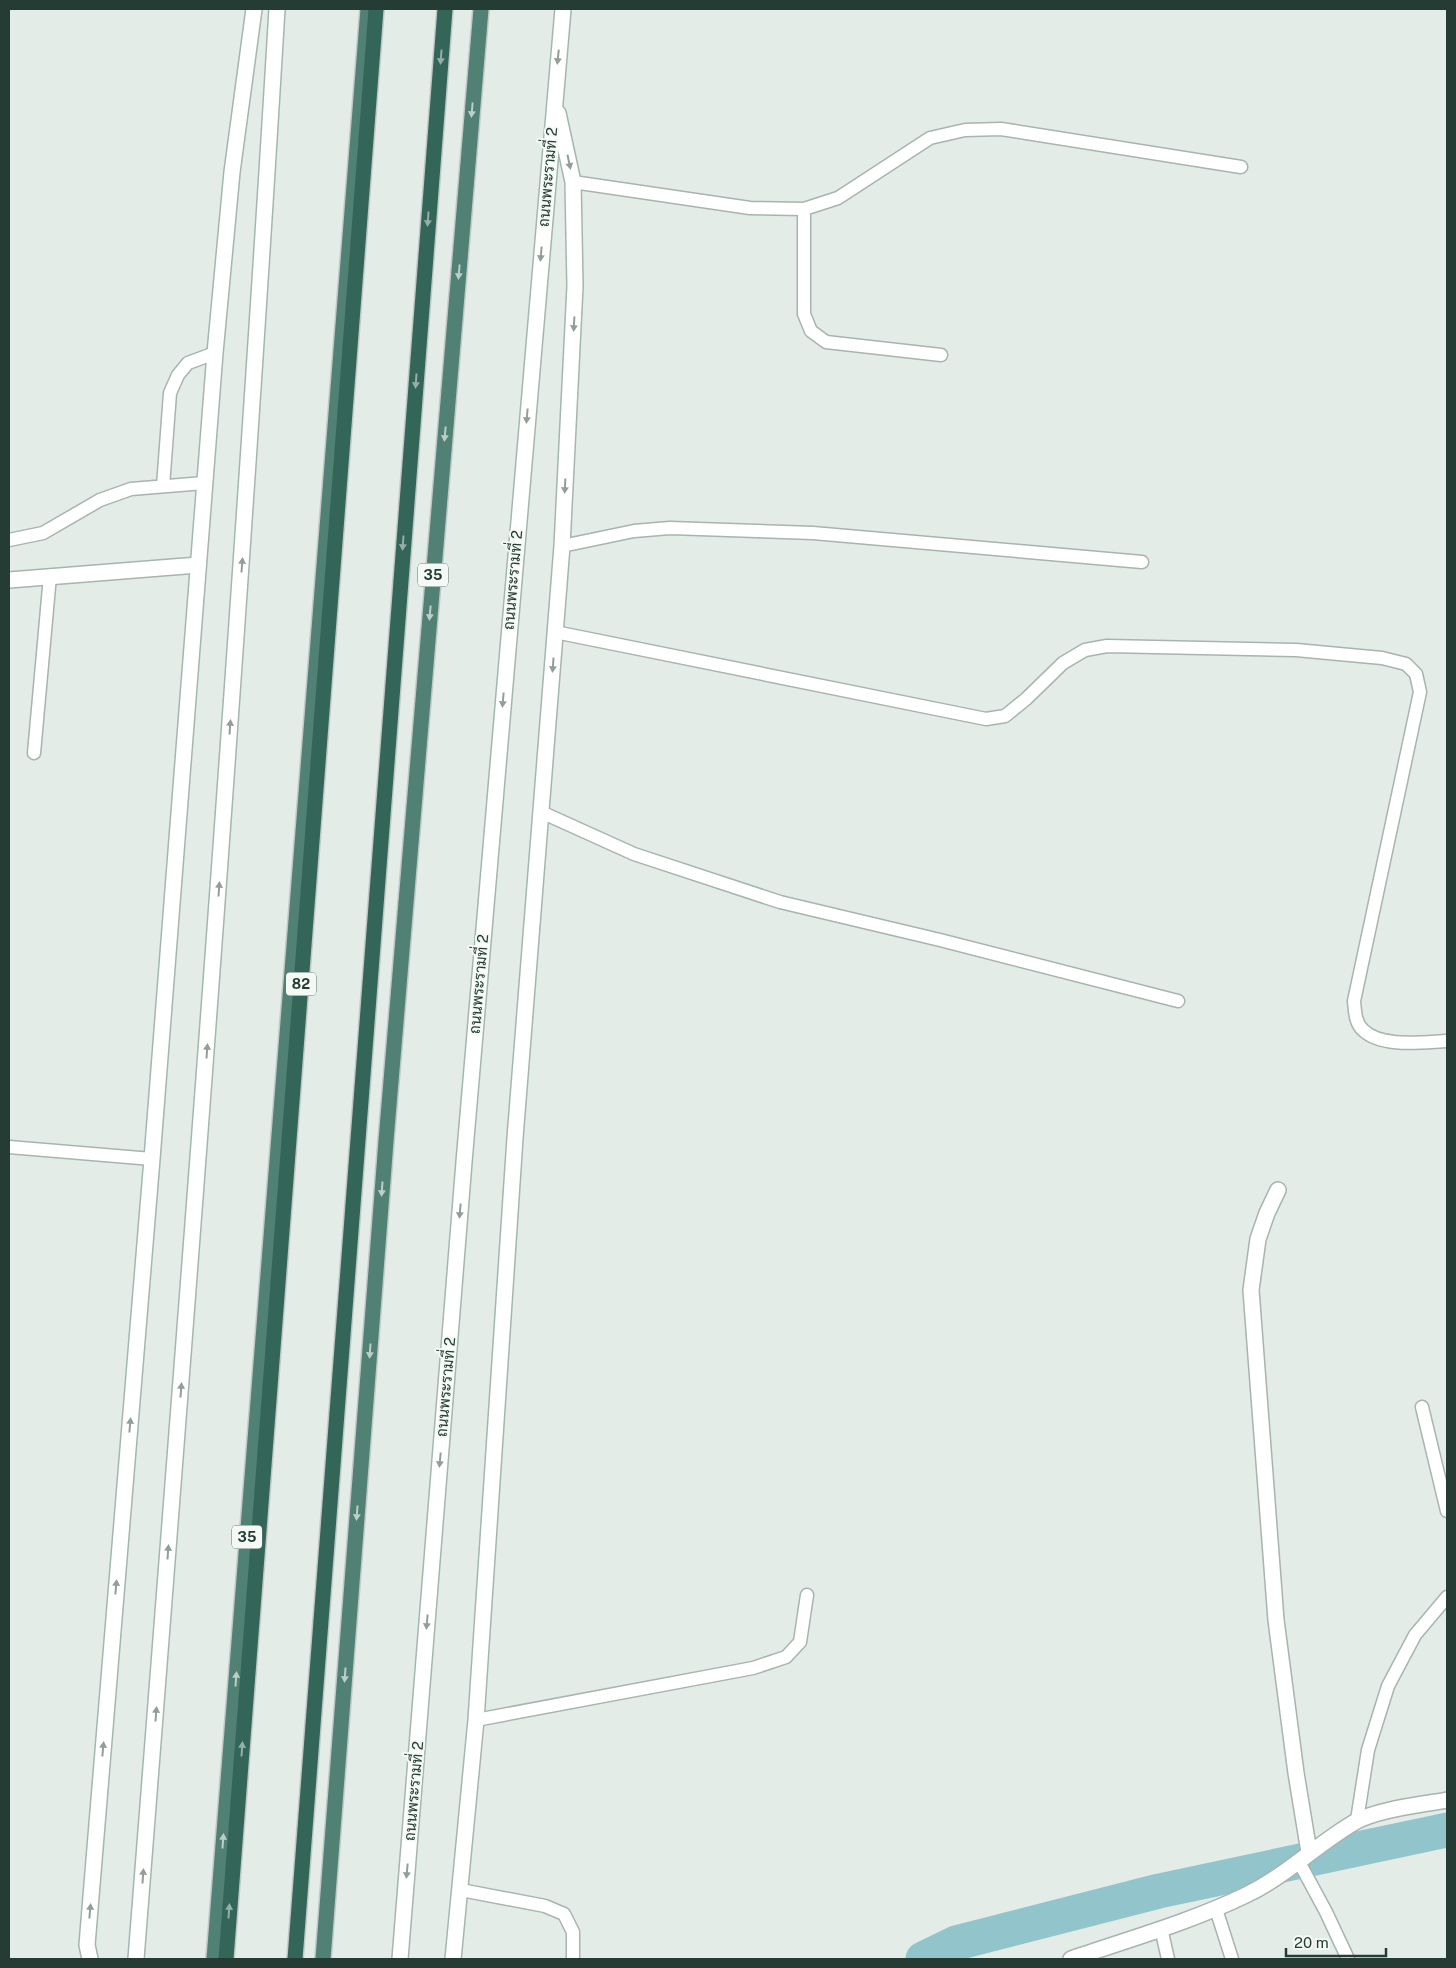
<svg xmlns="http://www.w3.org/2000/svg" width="1456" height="1968" viewBox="0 0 1456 1968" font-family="'Public Sans',Sarabun,sans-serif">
<rect width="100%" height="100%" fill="#e4ece8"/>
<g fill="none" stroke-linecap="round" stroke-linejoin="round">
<path stroke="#92c5cb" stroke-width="35" d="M 923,1959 L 956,1943 L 1159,1891 L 1447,1830"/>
<g stroke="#a7b4af" stroke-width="15">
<path id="service" d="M 573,182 L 750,208 L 804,209 L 838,198 L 930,138 L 965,130 L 1001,129 L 1241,167
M 804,209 L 804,314 L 811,331 L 826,342 L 941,355
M 163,486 L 170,393 L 178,375 L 188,363 L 215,353
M 9,540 L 43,533 L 100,500 L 131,489 L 204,483
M 562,546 L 634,531 L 670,528 L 813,533 L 1142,562
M 555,632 L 986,719 L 1005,716 L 1026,699 L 1063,663 L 1085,650 L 1107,646 L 1296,650 L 1382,658 L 1406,664 L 1416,674 L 1420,692 L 1354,1001 C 1355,1011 1355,1023 1363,1030 C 1381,1048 1423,1042 1447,1041
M 34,753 L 50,576
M 541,812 L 634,854 L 780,902 L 940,940 L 1178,1001
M 9,1147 L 152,1159
M 1422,1407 L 1447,1511
M 476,1720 L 753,1668 L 786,1657 L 800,1642 L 807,1595
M 1357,1820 L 1368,1750 L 1388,1686 L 1415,1635 L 1447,1597
M 1299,1862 L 1326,1912 L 1348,1959
M 461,1890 L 545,1906 L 564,1914 L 573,1932 L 573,1959
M 1216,1909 L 1232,1959
M 1161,1928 L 1168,1959"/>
</g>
<g stroke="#a7b4af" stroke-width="18">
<path id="minor" d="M 9,580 L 198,565
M 1278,1190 L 1267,1213 L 1258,1239 L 1251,1290 L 1276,1620 L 1296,1773 L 1309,1852
M 1071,1959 C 1129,1939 1190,1922 1246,1895 C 1286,1876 1317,1844 1355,1822 C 1378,1809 1421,1805 1447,1800"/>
</g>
<g stroke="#a4b7af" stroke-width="18">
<path id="secondary" d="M 90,1959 L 87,1945 L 152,1159 L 215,353 L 232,172 L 254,9
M 136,1959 C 187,1309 238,659 277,9
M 400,1959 L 464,1162 L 563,9
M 453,1959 L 476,1720 L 515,1138 L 562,546 L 575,286 L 573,182 L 558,113"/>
</g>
<g stroke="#c2c8c6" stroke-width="18">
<path id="trunk" d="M 214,1959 L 368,9
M 323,1959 L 386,1141 L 481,9"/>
</g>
<g stroke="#c2c8c6" stroke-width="18">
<path id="motorway" d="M 226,1959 L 376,9
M 295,1959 L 445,9"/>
</g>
<use href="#service" stroke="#fff" stroke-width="12"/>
<use href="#minor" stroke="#fff" stroke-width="15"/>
<use href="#secondary" stroke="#fff" stroke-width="15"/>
<use href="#trunk" stroke="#508174" stroke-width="15"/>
<use href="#motorway" stroke="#346559" stroke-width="15"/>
</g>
<defs><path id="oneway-solid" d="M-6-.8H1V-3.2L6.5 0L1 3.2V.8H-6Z" transform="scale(1.25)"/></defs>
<g fill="#94afa8">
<use href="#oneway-solid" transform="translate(441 57) rotate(94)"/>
<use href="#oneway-solid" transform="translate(428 219) rotate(94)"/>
<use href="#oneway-solid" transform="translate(416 381) rotate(94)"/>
<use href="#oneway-solid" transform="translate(403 543) rotate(94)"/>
<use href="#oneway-solid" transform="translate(242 1749) rotate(-86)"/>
<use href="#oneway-solid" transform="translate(229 1911) rotate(-86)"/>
</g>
<g fill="#929e9a">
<use href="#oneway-solid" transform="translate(558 57) rotate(96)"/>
<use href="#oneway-solid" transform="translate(569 162) rotate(78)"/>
<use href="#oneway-solid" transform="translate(541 254) rotate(95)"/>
<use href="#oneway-solid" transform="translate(574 324) rotate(93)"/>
<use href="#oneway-solid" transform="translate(527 416) rotate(95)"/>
<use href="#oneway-solid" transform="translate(565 486) rotate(93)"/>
<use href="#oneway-solid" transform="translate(242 565) rotate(-86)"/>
<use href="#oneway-solid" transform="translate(553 665) rotate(94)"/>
<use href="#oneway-solid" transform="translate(503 700) rotate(95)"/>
<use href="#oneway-solid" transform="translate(230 727) rotate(-86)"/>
<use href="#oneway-solid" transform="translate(219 889) rotate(-86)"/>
<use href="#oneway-solid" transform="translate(207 1051) rotate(-86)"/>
<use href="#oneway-solid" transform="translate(460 1211) rotate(95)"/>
<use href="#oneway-solid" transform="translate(181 1390) rotate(-86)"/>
<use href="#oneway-solid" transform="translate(130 1425) rotate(-85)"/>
<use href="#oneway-solid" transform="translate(440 1460) rotate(95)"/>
<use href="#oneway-solid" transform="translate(168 1552) rotate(-86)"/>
<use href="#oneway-solid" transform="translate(116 1587) rotate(-85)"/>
<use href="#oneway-solid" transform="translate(427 1622) rotate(95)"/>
<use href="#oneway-solid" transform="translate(156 1714) rotate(-86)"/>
<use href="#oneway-solid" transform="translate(103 1749) rotate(-85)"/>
<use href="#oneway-solid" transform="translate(407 1871) rotate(95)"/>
<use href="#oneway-solid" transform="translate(143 1876) rotate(-86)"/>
<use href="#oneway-solid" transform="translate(90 1911) rotate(-85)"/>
</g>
<g fill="#bbcfc8">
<use href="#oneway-solid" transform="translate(472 110) rotate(95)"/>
<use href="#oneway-solid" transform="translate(459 272) rotate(95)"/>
<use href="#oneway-solid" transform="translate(445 434) rotate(95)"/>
<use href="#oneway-solid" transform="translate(430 613) rotate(95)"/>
<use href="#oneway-solid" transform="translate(382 1189) rotate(94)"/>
<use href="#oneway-solid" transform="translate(370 1351) rotate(94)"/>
<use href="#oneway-solid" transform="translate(357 1513) rotate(94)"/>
<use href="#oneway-solid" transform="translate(345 1675) rotate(94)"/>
<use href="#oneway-solid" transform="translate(236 1679) rotate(-86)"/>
<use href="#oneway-solid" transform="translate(223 1841) rotate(-86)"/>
</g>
<g text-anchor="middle" stroke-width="4" stroke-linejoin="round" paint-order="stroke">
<g fill="#f4f9f6" stroke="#63756f" stroke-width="1">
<rect x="418" y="563.5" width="30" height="23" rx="4"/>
<rect x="286" y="972.5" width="30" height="23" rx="4"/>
<rect x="232" y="1525.5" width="30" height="23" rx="4"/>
</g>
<g font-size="14" font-weight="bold" fill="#253c35">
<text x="433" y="580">35</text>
<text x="301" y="989">82</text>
<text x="247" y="1542">35</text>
</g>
<g font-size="15" fill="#253c35" stroke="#f4f9f6">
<text transform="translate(548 177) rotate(-85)" y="5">ถนนพระรามที่ 2</text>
<text transform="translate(513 580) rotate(-85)" y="5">ถนนพระรามที่ 2</text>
<text transform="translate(479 984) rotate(-85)" y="5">ถนนพระรามที่ 2</text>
<text transform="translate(446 1387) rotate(-85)" y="5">ถนนพระรามที่ 2</text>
<text transform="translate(414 1791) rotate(-85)" y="5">ถนนพระรามที่ 2</text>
</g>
</g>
<rect width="1456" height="1968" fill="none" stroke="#253c35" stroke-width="20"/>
<path d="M1286 1948v8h100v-8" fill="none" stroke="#253c35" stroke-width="2.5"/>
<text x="1294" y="1948" font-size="15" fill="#253c35" stroke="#f4f9f6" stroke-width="4" paint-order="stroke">20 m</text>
</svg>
